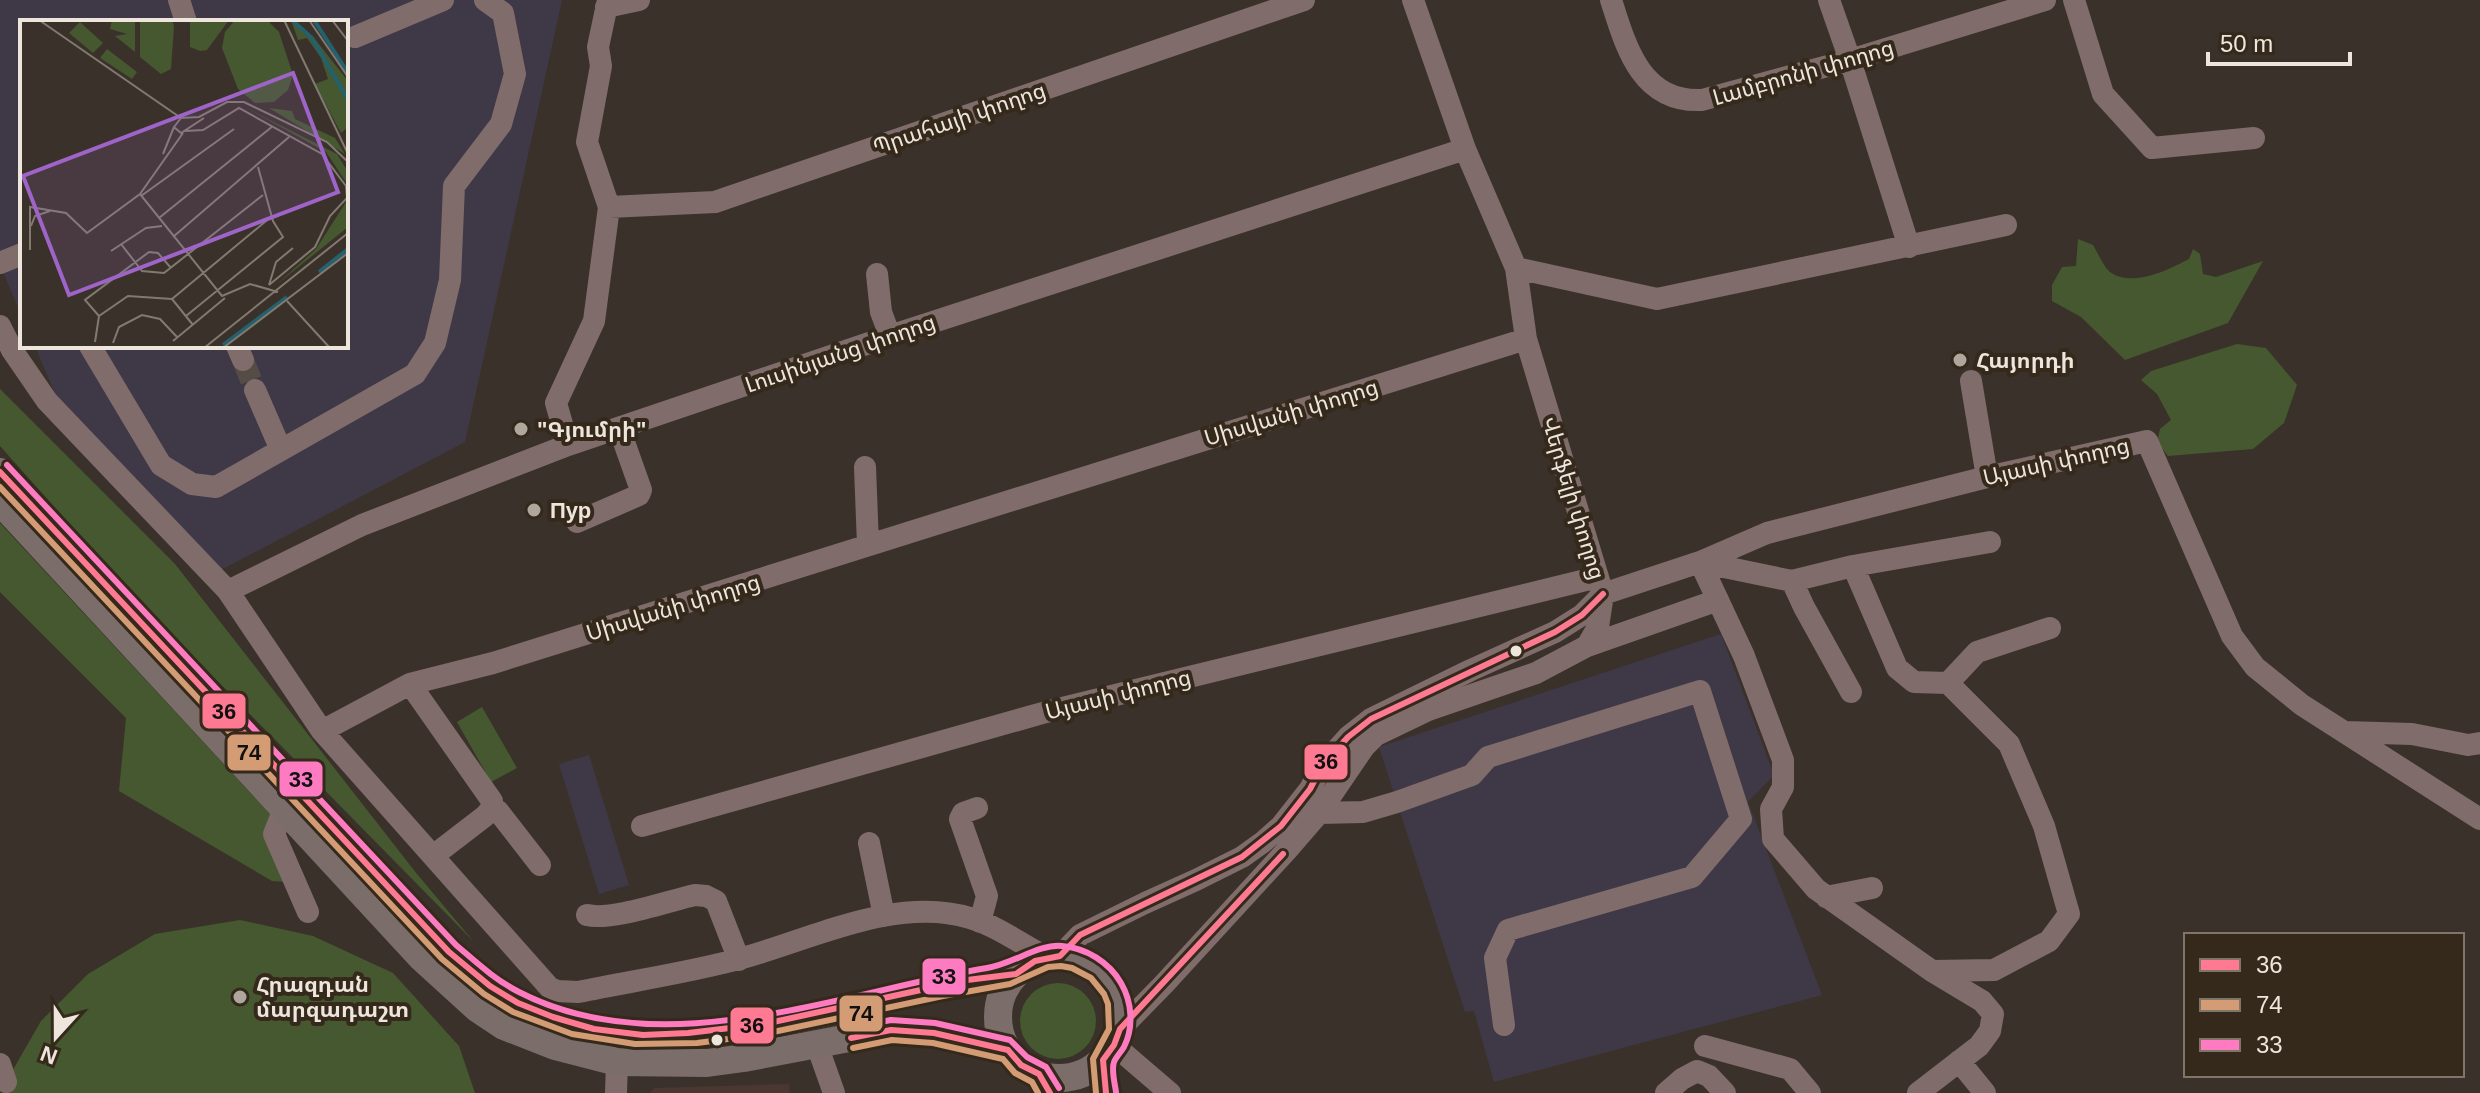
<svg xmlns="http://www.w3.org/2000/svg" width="2480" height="1093" viewBox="0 0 2480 1093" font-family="Arial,'Noto Sans Armenian',sans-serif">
<rect width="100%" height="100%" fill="#3a322a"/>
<path fill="#4a3732" d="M 789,1084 L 790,1093 L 650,1093 L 654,1088 Z"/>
<path fill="#3f3947" d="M 0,0 L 562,0 L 465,442 L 219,571 L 61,408 L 35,346 L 346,346 L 346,22 L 22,22 L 22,317 L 0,265 Z
M 1721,634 L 1774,775 L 1748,802 L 1822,995 L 1494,1082 L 1474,1011 L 1465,1012 L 1379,747 Z
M 589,755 L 629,885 L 599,894 L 559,764 Z"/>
<path fill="#45582f" d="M 2078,239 L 2093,245 C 2098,253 2103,266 2110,272 C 2132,288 2168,270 2189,259 L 2193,249 L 2200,254 L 2203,274 L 2216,277 L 2263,261 L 2228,323 L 2125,360 L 2081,317 L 2052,301 L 2052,285 L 2062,267 L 2076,266 Z
M 2237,344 L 2266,348 L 2297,385 L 2284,423 L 2253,449 L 2168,456 L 2157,442 L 2160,429 L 2171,420 L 2157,394 L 2141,380 L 2151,371 Z
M 0,389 L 175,564 L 417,874 L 474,942 L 133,595 L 0,446 Z
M 0,523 L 270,814 L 300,883 L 272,881 L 119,791 L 126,718 L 0,592 Z
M 482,707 L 517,768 L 491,782 L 457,722 Z
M 240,920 L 313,936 L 393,973 L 459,1046 L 475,1093 L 2,1093 L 6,1082 L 41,1021 L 88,974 L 155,934 Z
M1020 1021a38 38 0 1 1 76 0a38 38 0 1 1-76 0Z"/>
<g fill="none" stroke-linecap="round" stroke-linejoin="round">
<path stroke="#554d45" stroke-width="22" stroke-dasharray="22 11" stroke-linecap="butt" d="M 243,360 L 255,390"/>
<path stroke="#806d6b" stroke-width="22" d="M 179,0 L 186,22
M 1611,0 C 1626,47 1641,103 1702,100 L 1850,60 L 2045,0
M 1829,0 L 1850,60 L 1909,247
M 2074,0 L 2103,94 L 2152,148 L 2254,138
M 606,7 L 639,0
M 355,37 L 443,0
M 609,207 L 715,202 L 1304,0
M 0,263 L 22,254
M 1516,268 L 1657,299 L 2006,225
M 877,274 L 881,312 L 890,336
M 0,326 L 12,350 L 47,401 L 228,591 L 322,731 L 549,987 L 557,991 L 578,992 C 631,981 687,973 739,959 C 810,940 896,895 970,918 C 997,926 1021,944 1046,957
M 90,346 L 161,465 L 192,484 L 216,487 L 415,374 L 435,343 L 450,280 L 454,186 L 501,124 L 515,74 L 503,13 L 485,0
M 237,346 L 243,360
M 1971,381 L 1987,477
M 255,390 L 281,450
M 568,445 L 556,403 L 594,321 L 609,207 L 587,142 L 601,66 L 598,47 L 608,0
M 865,467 L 868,545
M 577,522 L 639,495 L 641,490 L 619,428
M 1700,562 L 1744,656 L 1783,760 L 1783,787 L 1771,809 L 1773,839 L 1816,889 L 1932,971 L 1982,1001 L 1993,1014 L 1990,1031 L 1979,1046 L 1918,1093
M 1700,562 L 1792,581 L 1853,566 L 1990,542
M 1853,566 L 1897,668 L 1914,682 L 1948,683 L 2009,744 L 2044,826 L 2069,914 L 2049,941 L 1994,970 L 1933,971
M 1792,581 L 1804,607 L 1851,692
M 228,591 L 362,525 L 568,445 L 890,336 L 1465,149
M 1587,646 L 1718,600
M 1948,683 L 1977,652 L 2050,628
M 410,684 L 492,801 L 492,808 L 485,816 L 433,856
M 322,731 L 410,684 L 493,663 L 1526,339
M 2346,732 L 2412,734 L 2468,745 L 2480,743
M 492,808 L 498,811 L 540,865
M 977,808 L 963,813 L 960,819 L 987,896 L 980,922
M 284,809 L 274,834 L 308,912
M 1319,813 L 1363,812 L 1397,802 L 1472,775 L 1488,757 L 1700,691 L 1741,819 L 1692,877 L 1508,930 L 1495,958 L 1504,1025
M 642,826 L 1046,712 L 1598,577
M 869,843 L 884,916
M 1826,897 L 1872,888
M 587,915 C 611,921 668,901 695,895 L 706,896 L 716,901 L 739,960
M 1060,956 L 1080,935 L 1145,903 L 1196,880 L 1242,857 L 1263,842 L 1281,826 L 1310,789 L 1322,766 L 1348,737 L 1371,719 L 1471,670 L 1555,632 L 1582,615 L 1603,594 L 1700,562 L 1767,533 L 1987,477 L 2147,441 L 2232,636 L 2255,667 L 2302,705 L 2480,819
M 1120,1029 L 1164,984 L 1287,850 L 1319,813 L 1364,747 L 1376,735 L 1428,710 L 1536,673 L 1587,646 L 1598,627 L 1603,594 L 1526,339 L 1516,268 L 1465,149 L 1413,0
M 817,1045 L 834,1093
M 1114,1045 L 1170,1093
M 1705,1046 L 1790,1069 L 1810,1093
M 1959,1061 L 1985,1093
M 0,1064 L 6,1082
M 616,1093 L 617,1062
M 1666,1093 L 1682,1079 L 1697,1071 L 1709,1076 L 1725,1093"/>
<path stroke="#7b6d6a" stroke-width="28" d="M 0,472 L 449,952 C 470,971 492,990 517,1003 C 666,1080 861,993 1016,974
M 0,501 L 422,958 L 477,1008 L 504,1026 L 555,1046 L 617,1062 L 707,1063 L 744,1058 L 891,1030 L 934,1033 L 1008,1050
M998 1017a61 61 0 1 1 122 0a61 61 0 1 1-122 0Z
M 1103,1060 L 1106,1093"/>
<g stroke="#35291b" stroke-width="12">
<path id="bus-1" d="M 0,472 L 449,952 L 490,986 L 518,1003 L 553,1017 L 594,1029 L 643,1035 L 688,1033 L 764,1024 L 967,980 L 1016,974 L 1035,961 L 1060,956 L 1080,935 L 1242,857 L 1281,826 L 1310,789 L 1322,766 L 1348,737 L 1371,719 L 1555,632 L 1582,615 L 1603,594
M 851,1038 L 891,1030 L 934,1033 L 1008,1050 L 1021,1065 L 1039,1074 L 1050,1093
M 1106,1093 L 1103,1060 L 1114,1045 L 1120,1029 L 1283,854"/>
</g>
<g stroke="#35291b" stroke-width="12">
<path id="bus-2" d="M 0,487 L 442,959 L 484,994 L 513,1012 L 572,1034 L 635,1044 L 697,1043 L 759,1035 L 943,996 L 1010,984 L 1048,967 L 1061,966 L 1072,968 L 1091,978 L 1104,994 L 1108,1004 L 1109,1029 L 1093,1059 L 1096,1093
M 853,1048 L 892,1040 L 933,1043 L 1003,1059 L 1015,1073 L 1032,1082 L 1038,1093"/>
</g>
<g stroke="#35291b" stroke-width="12">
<path id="bus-3" d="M 7,465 L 456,945 C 476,962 495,980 519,992 C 662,1066 839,993 987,968 C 1013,964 1038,944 1062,946 C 1086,948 1109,962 1121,983 C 1132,1002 1134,1027 1124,1047 C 1121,1052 1116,1057 1114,1062 C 1111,1070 1115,1084 1116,1092
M 849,1028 L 891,1020 L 935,1023 L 1010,1040 L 1027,1057 L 1046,1067 L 1059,1088"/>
</g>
<use href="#bus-1" stroke="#fe7a93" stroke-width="6"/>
<use href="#bus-2" stroke="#d39c74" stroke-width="6"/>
<use href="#bus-3" stroke="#fe7ac1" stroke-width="6"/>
</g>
<g fill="#afa79e" stroke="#35291b" stroke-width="3">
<circle cx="1960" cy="360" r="8"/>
<circle cx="521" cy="429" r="8"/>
<circle cx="534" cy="510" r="8"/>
<circle cx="240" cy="997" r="8"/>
</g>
<g fill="#eee6dc" stroke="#35291b" stroke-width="3">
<circle cx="1516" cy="651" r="7"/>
<circle cx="717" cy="1040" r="7"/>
</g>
<g text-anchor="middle" stroke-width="8" stroke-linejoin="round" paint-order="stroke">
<g font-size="22" fill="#eee6dc" stroke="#35291b">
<text transform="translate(1803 72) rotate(-16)" y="8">Լամբրոնի փողոց</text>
<text transform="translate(959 118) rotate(-19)" y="8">Պրահայի փողոց</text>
<text transform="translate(840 353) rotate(-19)" y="8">Լուսինյանց փողոց</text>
<text transform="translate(1291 412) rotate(-17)" y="8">Սիսվանի փողոց</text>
<text transform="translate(2056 461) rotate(-13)" y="8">Այասի փողոց</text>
<text transform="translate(1574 498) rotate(73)" y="8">Վերֆելի փողոց</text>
<text transform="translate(673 607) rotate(-17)" y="8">Սիսվանի փողոց</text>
<text transform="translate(1118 694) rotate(-14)" y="8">Այասի փողոց</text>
</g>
<g font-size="22" font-weight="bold" fill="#eee6dc" stroke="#35291b" text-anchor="start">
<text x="1976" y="368">Հայորդի</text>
<text x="537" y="437">"Գյումրի"</text>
<text x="550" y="518">Пур</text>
<text x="256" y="992">Հրազդան<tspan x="256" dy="25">մարզադաշտ</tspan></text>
</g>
</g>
<g transform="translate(20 20)">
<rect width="328" height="328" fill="#3a322a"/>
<path d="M 92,0 L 115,0 L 115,32 L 95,16 L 107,14 L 90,9 ZM 120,0 L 152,0 L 154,6 L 151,49 L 141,54 L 120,37 ZM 170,0 L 209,0 L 187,30 L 180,31 L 170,27 ZM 215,0 L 247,0 L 259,12 L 273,55 L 268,70 L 254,82 L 235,83 L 218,69 L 202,28 L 205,12 ZM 271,0 L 294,18 L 328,61 L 328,107 L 321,113 L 295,64 L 308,59 L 301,38 L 287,18 L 278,20 ZM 60,2 L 83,23 L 73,33 L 49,13 ZM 87,29 L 117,52 L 112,59 L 80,38 ZM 249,88 L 272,91 L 275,99 L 315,118 L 325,134 ZM 228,89 L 317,134 L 328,152 L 328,165 L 306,132 ZM 328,179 L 328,207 L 256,265 L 296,229 Z" fill="#45582f"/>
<path fill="none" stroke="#22616d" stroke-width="4" d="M 272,0 L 292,18 L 328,80M 294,0 L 328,53M 299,252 L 328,229M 203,325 L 267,277"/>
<path fill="none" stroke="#827a71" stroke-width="2" d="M 19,0 L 161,98 L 179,97 L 207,82 L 224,82 L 307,122 L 328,142M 264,0 L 328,134M 289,0 L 328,57M 312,0 L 328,21M 161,98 L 154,107 L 161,113 L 184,98M 165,111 L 183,110 L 219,88 L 302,134 L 326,166 L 327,178 L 310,196 L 295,227 L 249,265M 143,134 L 154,107M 120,174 L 202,276 L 230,264 L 258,272M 121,176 L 214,109M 139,198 L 253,106M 11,206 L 15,196 L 30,191M 153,217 L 269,117M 101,224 L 122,251 L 144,253 L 243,175M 10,230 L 10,187 L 46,193 L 67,213 L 120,174 L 163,113M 91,231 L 126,208 L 142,206M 249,265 L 256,242 L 273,228M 152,279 L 173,305M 267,281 L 310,328M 79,296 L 65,280 L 129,232 L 138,233 L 151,248M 166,296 L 263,217 L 253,201 L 238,147M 153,321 L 205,278M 75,322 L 79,296 L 108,276 L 152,279 L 252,196M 93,323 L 99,307 L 122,295 L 140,299 L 157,317M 184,328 L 328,213M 203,328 L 328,233"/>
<path fill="#9e64c8" fill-opacity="0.15" stroke="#9e64c8" stroke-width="4" d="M 273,53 L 318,172 L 49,275 L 3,156 Z"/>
<rect width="328" height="328" fill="none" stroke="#eee6dc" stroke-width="4"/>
</g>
<g stroke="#35291b" stroke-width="3">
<rect x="201" y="692" width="46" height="38" rx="8" fill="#fe7a93"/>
<rect x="226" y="733" width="46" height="39" rx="8" fill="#d39c74"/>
<rect x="1303" y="743" width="46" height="38" rx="8" fill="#fe7a93"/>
<rect x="278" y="760" width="46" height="38" rx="8" fill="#fe7ac1"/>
<rect x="921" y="957" width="46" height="39" rx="8" fill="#fe7ac1"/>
<rect x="838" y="994" width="46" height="39" rx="8" fill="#d39c74"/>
<rect x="729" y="1006" width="46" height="39" rx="8" fill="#fe7a93"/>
</g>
<g font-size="22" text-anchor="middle" font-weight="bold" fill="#111">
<text x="224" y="719">36</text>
<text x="249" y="760">74</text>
<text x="1326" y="769">36</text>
<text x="301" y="787">33</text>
<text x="944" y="984">33</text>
<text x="861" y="1021">74</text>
<text x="752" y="1033">36</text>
</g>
<rect x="2184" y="933" width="280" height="144" fill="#35291b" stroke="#7f7568" stroke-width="2"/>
<rect x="2200" y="959" width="40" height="12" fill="#fe7a93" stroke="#7f7568" stroke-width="2"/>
<text x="2256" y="973" font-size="24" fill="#eee6dc">36</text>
<rect x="2200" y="999" width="40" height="12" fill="#d39c74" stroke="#7f7568" stroke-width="2"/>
<text x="2256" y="1013" font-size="24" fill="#eee6dc">74</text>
<rect x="2200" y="1039" width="40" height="12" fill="#fe7ac1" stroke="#7f7568" stroke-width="2"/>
<text x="2256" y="1053" font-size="24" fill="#eee6dc">33</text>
<g transform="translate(56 1037) rotate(201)" stroke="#35291b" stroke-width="6" paint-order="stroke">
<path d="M0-6L14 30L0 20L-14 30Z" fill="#eee6dc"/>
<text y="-12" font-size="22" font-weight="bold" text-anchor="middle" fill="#eee6dc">N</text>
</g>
<path d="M2208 52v12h142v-12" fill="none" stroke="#eee6dc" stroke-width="4"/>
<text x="2220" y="52" font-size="24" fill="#eee6dc" stroke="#35291b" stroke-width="6" paint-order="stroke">50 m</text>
</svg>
